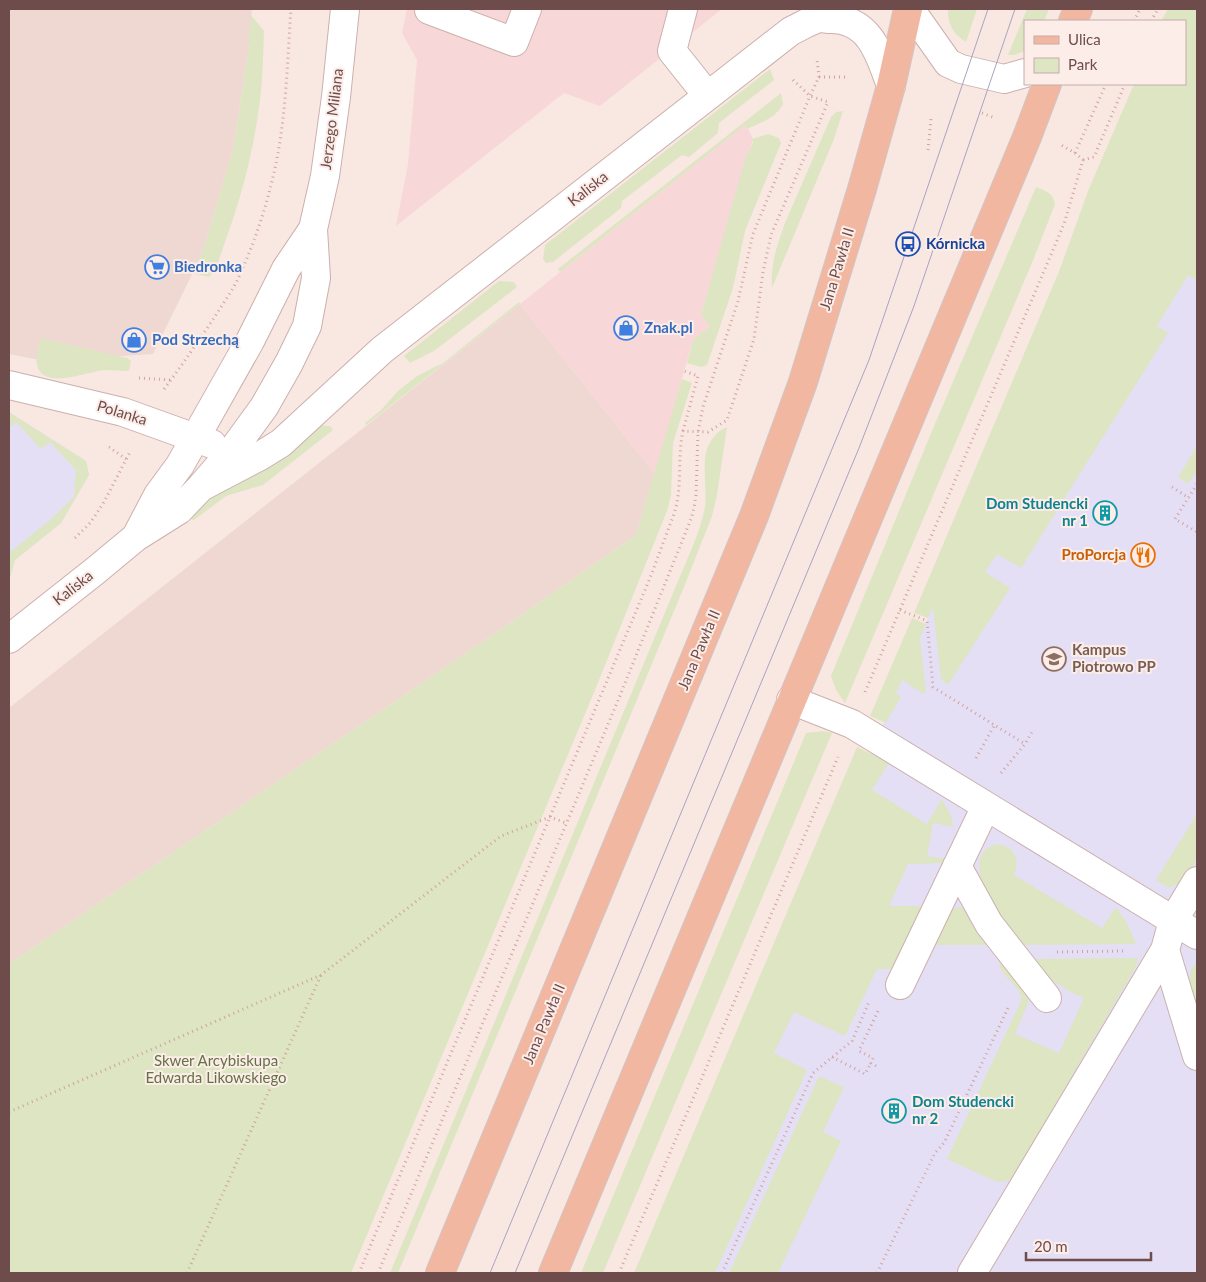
<svg xmlns="http://www.w3.org/2000/svg" width="1206" height="1282" viewBox="0 0 1206 1282" font-family="Lato,sans-serif">
<rect width="100%" height="100%" fill="#f9e8e2"/>
<path fill="#f0d8d2" d="M 9,9 L 252,9 L 248,53 L 233,150 L 202,254 L 153,354 L 44,361 L 9,354 Z
M 520,304 L 655,474 L 636,535 L 491,636 L 9,964 L 9,708 Z"/>
<path fill="#f8d7d9" d="M 407,9 L 722,9 L 600,106 L 564,93 L 396,226 L 408,164 L 417,60 L 402,33 Z
M 746,124 L 753,139 L 701,315 L 710,326 L 693,340 L 655,474 L 520,304 Z"/>
<path fill="#e5dff5" d="M 1197,15 L 1197,1273 L 657,1273 L 896,693 L 1087,242 L 1185,84 Z
M 9,412 L 86,461 L 89,475 L 61,523 L 9,565 Z"/>
<path fill="#dde5c3" d="M 948,9 L 977,9 L 966,42 C 954,35 947,24 948,9 Z
M 1027,9 L 1049,9 L 1044,21 L 1025,21 L 1025,51 L 1015,55 L 1008,55 Z
M 1168,9 L 1197,9 L 1197,281 L 1188,275 L 1157,326 L 1168,333 L 1021,568 L 997,554 L 985,572 L 1010,588 L 948,685 L 941,679 L 933,608 L 928,618 L 914,613 L 1060,269 L 1088,191 L 1134,84 L 1185,84 L 1185,21 L 1161,21 Z
M 251,15 L 264,31 C 263,54 263,77 260,100 C 254,149 242,196 225,242 C 221,253 217,269 209,277 L 192,273 L 202,254 L 233,150 L 248,53 Z
M 770,69 L 774,80 L 719,123 L 718,133 L 689,157 L 682,155 L 622,201 L 621,208 L 553,262 L 546,263 L 543,259 L 545,245 Z
M 781,93 L 783,104 C 776,118 760,123 747,129 L 745,125 L 560,272 L 558,269 Z
M 843,111 L 834,139 L 772,288 C 770,265 777,245 785,223 L 831,117 L 836,112 Z
M 768,134 L 779,138 L 781,143 L 745,231 L 733,288 L 707,365 L 701,367 L 687,363 L 693,340 L 710,326 L 701,315 L 746,156 L 753,143 L 752,139 Z
M 1036,187 C 1046,191 1053,193 1055,204 L 1034,258 L 845,703 L 836,690 L 831,676 L 932,431 Z
M 499,281 L 514,282 L 517,287 L 434,351 L 410,363 L 404,356 Z
M 519,302 L 520,304 L 366,425 L 365,423 L 381,410 L 398,391 L 417,376 L 443,363 Z
M 41,338 L 127,358 L 131,361 L 129,371 C 121,371 113,370 105,370 C 89,371 43,391 37,365 C 35,357 39,346 41,338 Z
M 682,379 L 692,383 L 673,443 L 671,495 L 667,511 L 595,690 L 351,1273 L 9,1273 L 9,964 L 491,636 L 636,535 Z
M 9,412 L 86,461 L 89,475 L 61,523 L 15,560 L 9,582 L 9,553 L 51,519 L 74,497 L 76,470 L 50,442 L 41,449 L 16,422 L 9,428 Z
M 316,425 L 330,426 L 333,430 L 263,485 L 226,496 L 194,520 L 188,518 L 205,501 Z
M 727,427 L 717,495 L 712,516 L 684,587 L 398,1273 L 390,1273 L 676,586 C 686,561 700,534 705,507 C 707,490 702,463 707,449 C 711,439 717,431 727,427 Z
M 1197,446 L 1197,475 L 1194,475 L 1188,484 L 1178,477 Z
M 912,618 L 926,624 L 920,638 L 926,693 L 922,693 L 902,680 L 896,693 L 901,697 L 886,723 L 870,716 Z
M 823,731 L 832,733 L 603,1273 L 581,1273 L 806,733 Z
M 857,747 L 889,763 L 872,790 L 927,824 L 942,799 L 951,816 L 953,827 L 933,823 L 927,856 L 946,859 L 944,863 L 908,864 L 889,906 L 924,906 L 893,969 L 877,969 L 845,1036 L 794,1012 L 774,1053 L 807,1070 L 715,1273 L 634,1273 Z
M 1197,814 C 1197,845 1204,874 1169,888 L 1156,880 Z
M 997,844 C 1014,846 1021,859 1014,875 L 1102,928 L 1116,907 L 1127,923 L 1136,944 L 1020,945 C 1013,936 1004,927 998,917 C 986,899 963,851 997,844 Z
M 958,907 L 969,911 L 991,945 L 934,945 C 940,933 945,912 958,907 Z
M 1001,957 L 1029,996 L 1028,1003 L 1015,1034 L 1059,1053 L 1084,998 C 1060,988 1048,978 1031,959 L 1138,958 L 1136,967 L 1012,1178 L 1004,1182 L 995,1181 L 947,1159 L 1021,1001 C 1023,984 991,972 1001,957 Z
M 1197,963 L 1197,1013 C 1194,999 1182,972 1197,963 Z
M 819,1076 L 844,1087 L 823,1132 L 841,1141 L 778,1273 L 729,1273 Z"/>
<g fill="none" stroke-linecap="round" stroke-linejoin="round">
<g stroke="#cbb0ad" stroke-width="30">
<path id="minor" d="M 430,9 L 429,10 L 514,42 L 527,9
M 683,9 L 672,51 L 707,95
M 910,9 L 948,63 L 961,69 L 1004,79 L 1025,73
M 9,385 L 123,412 L 212,444
M 201,487 L 260,456 L 281,443 L 382,350 L 791,31 C 800,27 810,20 820,18 C 823,18 828,19 831,19 C 870,19 880,55 891,86
M 137,535 L 158,495 L 180,465 L 250,341 L 286,269 L 313,229
M 9,639 L 95,571 L 136,537 L 179,510 L 201,487 L 232,451 L 264,407 L 289,363 L 307,326 L 316,278 L 313,229 L 325,176 L 336,97 L 345,9
M 791,700 L 852,724 L 1197,935
M 957,866 L 989,924 L 1047,998
M 1165,950 L 1197,1056
M 900,985 L 986,806
M 972,1273 L 1165,950 L 1173,921 L 1197,881"/>
</g>
<g stroke="#d1c6c6" stroke-width="30">
<path id="major" d="M 1073,21 L 1078,9
M 440,1273 L 754,516 L 803,382 L 862,189 L 891,86 L 908,9
M 553,1273 L 1027,137 L 1047,84"/>
</g>
<path stroke="#d0a2a1" stroke-width="3" stroke-dasharray="1 4" stroke-linecap="butt" d="M 1134,21 L 1140,9
M 1151,21 L 1158,9
M 819,77 L 849,77
M 982,113 L 995,118
M 928,150 L 931,119
M 1075,153 L 1106,84
M 1083,160 L 1094,157 L 1125,84
M 139,378 L 171,380
M 164,389 C 181,367 196,344 212,321 C 222,305 234,289 241,272 C 260,230 275,179 281,134 C 287,92 288,50 291,9
M 683,431 L 698,376 L 684,371
M 109,447 L 126,459
M 1197,484 L 1175,519 L 1197,532
M 1172,487 L 1189,498
M 75,538 L 91,522 L 104,502 L 130,452
M 900,610 L 927,621 L 933,687 L 1025,744
M 865,692 L 1064,224 L 1083,160 L 1075,153 L 1061,145
M 976,758 L 994,726
M 1001,773 L 1025,744 L 1033,730
M 1057,952 L 1123,951
M 832,1057 L 865,1074 L 871,1063
M 876,1066 L 871,1063 L 873,1058 L 859,1051 L 878,1011
M 9,1112 L 321,975 L 501,836 L 550,817 L 566,823
M 187,1273 L 321,975
M 359,1273 L 650,578 L 674,514 C 683,487 677,458 683,431 L 708,432 L 727,420 L 754,339 L 763,272 L 771,235 L 828,102 L 810,96 L 791,78
M 378,1273 L 619,698 L 691,519 L 694,508 L 696,495 L 698,432 L 703,407 L 738,301 L 753,234 L 810,96 L 819,77 L 817,59
M 619,1273 L 838,757
M 722,1273 L 813,1073 L 852,1041 L 869,1002
M 877,1273 L 935,1153 L 944,1143 L 1008,1008"/>
<use href="#minor" stroke="#fff" stroke-width="28"/>
<use href="#major" stroke="#f1b7a1" stroke-width="28"/>
<path stroke="#a8a3c0" stroke-width="1" d="M 490,1273 L 869,360 L 988,9
M 515,1273 L 859,448 L 914,306 L 1015,9"/>
</g>
<defs>
<g id="bus-ring" transform="scale(1.25)"><circle r="9.5" fill="#fdede8" stroke="#1a4fb4" stroke-width="1.5"/><path d="M-5-6H5V4H4V6H2V4H-2V6H-4V4H-5ZM-3.5-4V0h7V-4ZM-3.5 1.2v1.5H-2V1.2ZM2 1.2v1.5H3.5V1.2Z" fill="#1a4fb4"/></g>
<g id="supermarket-ring" transform="scale(1.25)"><circle r="9.5" fill="#fdede8" stroke="#3f7fe0" stroke-width="1.5"/><path d="M-6-5.5h2.5l.6 2H6L4.5 2H-2.5L-4.4-4H-6ZM-1.5 3.2a1.3 1.3 0 1 0 .1 0ZM3 3.2a1.3 1.3 0 1 0 .1 0Z" fill="#3f7fe0"/></g>
<g id="shop-ring" transform="scale(1.25)"><circle r="9.5" fill="#fdede8" stroke="#3f7fe0" stroke-width="1.5"/><path d="M-5-2.5h2.3a2.7 3.5 0 0 1 5.4 0H5L5.5 6h-11ZM-1.5-2.5h3a1.5 2.3 0 0 0-3 0Z" fill="#3f7fe0"/></g>
<g id="building-ring" transform="scale(1.25)"><circle r="9.5" fill="#fdede8" stroke="#0f9aa8" stroke-width="1.5"/><path d="M-4-6H4V6H1V3H-1V6H-4ZM-2.5-4.3h1.7v1.8h-1.7ZM.8-4.3h1.7v1.8H.8ZM-2.5-1h1.7V.8h-1.7ZM.8-1h1.7V.8H.8Z" fill="#0f9aa8"/></g>
<g id="restaurant-ring" transform="scale(1.25)"><circle r="9.5" fill="#fdede8" stroke="#e8710a" stroke-width="1.5"/><path d="M-5-6h1v4h1v-4h1v4h1v-4h1v5L-1.5 .5V6h-2V.5L-5-1ZM5-6V6H3V1.5H1.5Q1.5-4 5-6Z" fill="#e8710a"/></g>
<g id="university-ring" transform="scale(1.25)"><circle r="9.5" fill="#fdede8" stroke="#8d6e63" stroke-width="1.5"/><path d="M0-5L7-2L0 1L-7-2ZM-4 1L0 2.5L4 1V4Q0 6-4 4Z" fill="#8d6e63"/></g>
</defs>
<g fill-rule="evenodd">
<use href="#bus-ring" x="908" y="244"/>
<use href="#supermarket-ring" x="157" y="267"/>
<use href="#shop-ring" x="626" y="328"/>
<use href="#shop-ring" x="134" y="340"/>
<use href="#building-ring" x="1105" y="513"/>
<use href="#restaurant-ring" x="1143" y="555"/>
<use href="#university-ring" x="1054" y="659"/>
<use href="#building-ring" x="894" y="1111"/>
</g>
<g text-anchor="middle" stroke-width="4" stroke-linejoin="round" paint-order="stroke">
<g font-size="15" fill="#6e4c4c" stroke="#fdede8">
<text transform="translate(332 119) rotate(-83)" y="5">Jerzego Miliana</text>
<text transform="translate(588 189) rotate(-38)" y="5">Kaliska</text>
<text transform="translate(837 269) rotate(-73)" y="5">Jana Pawła II</text>
<text transform="translate(122 413) rotate(17)" y="5">Polanka</text>
<text transform="translate(73 588) rotate(-38)" y="5">Kaliska</text>
<text transform="translate(699 650) rotate(-67)" y="5">Jana Pawła II</text>
<text transform="translate(544 1024) rotate(-67)" y="5">Jana Pawła II</text>
</g>
<g font-size="15" font-weight="bold" fill="#164399" stroke="#fdede8" text-anchor="start">
<text x="926" y="249">Kórnicka</text>
</g>
<g font-size="15" font-weight="bold" fill="#366cbe" stroke="#fdede8" text-anchor="start">
<text x="174" y="272">Biedronka</text>
<text x="644" y="333">Znak.pl</text>
<text x="152" y="345">Pod Strzechą</text>
</g>
<g font-size="15" font-weight="bold" fill="#0d838f" stroke="#fdede8" text-anchor="end">
<text x="1088" y="509">Dom Studencki<tspan x="1088" dy="17">nr 1</tspan></text>
<text x="912" y="1107" text-anchor="start">Dom Studencki<tspan x="912" dy="17">nr 2</tspan></text>
</g>
<g font-size="15" font-weight="bold" fill="#c56008" stroke="#fdede8" text-anchor="end">
<text x="1126" y="560">ProPorcja</text>
</g>
<g font-size="15" font-weight="bold" fill="#785e54" stroke="#fdede8" text-anchor="start">
<text x="1072" y="655">Kampus<tspan x="1072" dy="17">Piotrowo PP</tspan></text>
</g>
<g font-size="15" fill="#637245" stroke="#fdede8">
<text x="216" y="1066">Skwer Arcybiskupa<tspan x="216" dy="17">Edwarda Likowskiego</tspan></text>
</g>
</g>
<rect width="1206" height="1282" fill="none" stroke="#6e4c4c" stroke-width="20"/>
<rect x="1024" y="20" width="162" height="65" fill="#fdede8" stroke="#c4adaa"/>
<rect x="1034" y="36" width="25" height="8" fill="#f1b7a1" stroke="#c4adaa"/>
<text x="1068" y="45" font-size="15" fill="#6e4c4c">Ulica</text>
<rect x="1034" y="58" width="25" height="15" fill="#dde5c3" stroke="#c4adaa"/>
<text x="1068" y="70" font-size="15" fill="#6e4c4c">Park</text>
<path d="M1026 1252v8h125v-8" fill="none" stroke="#6e4c4c" stroke-width="2.5"/>
<text x="1034" y="1252" font-size="15" fill="#6e4c4c" stroke="#fdede8" stroke-width="4" paint-order="stroke">20 m</text>
</svg>
